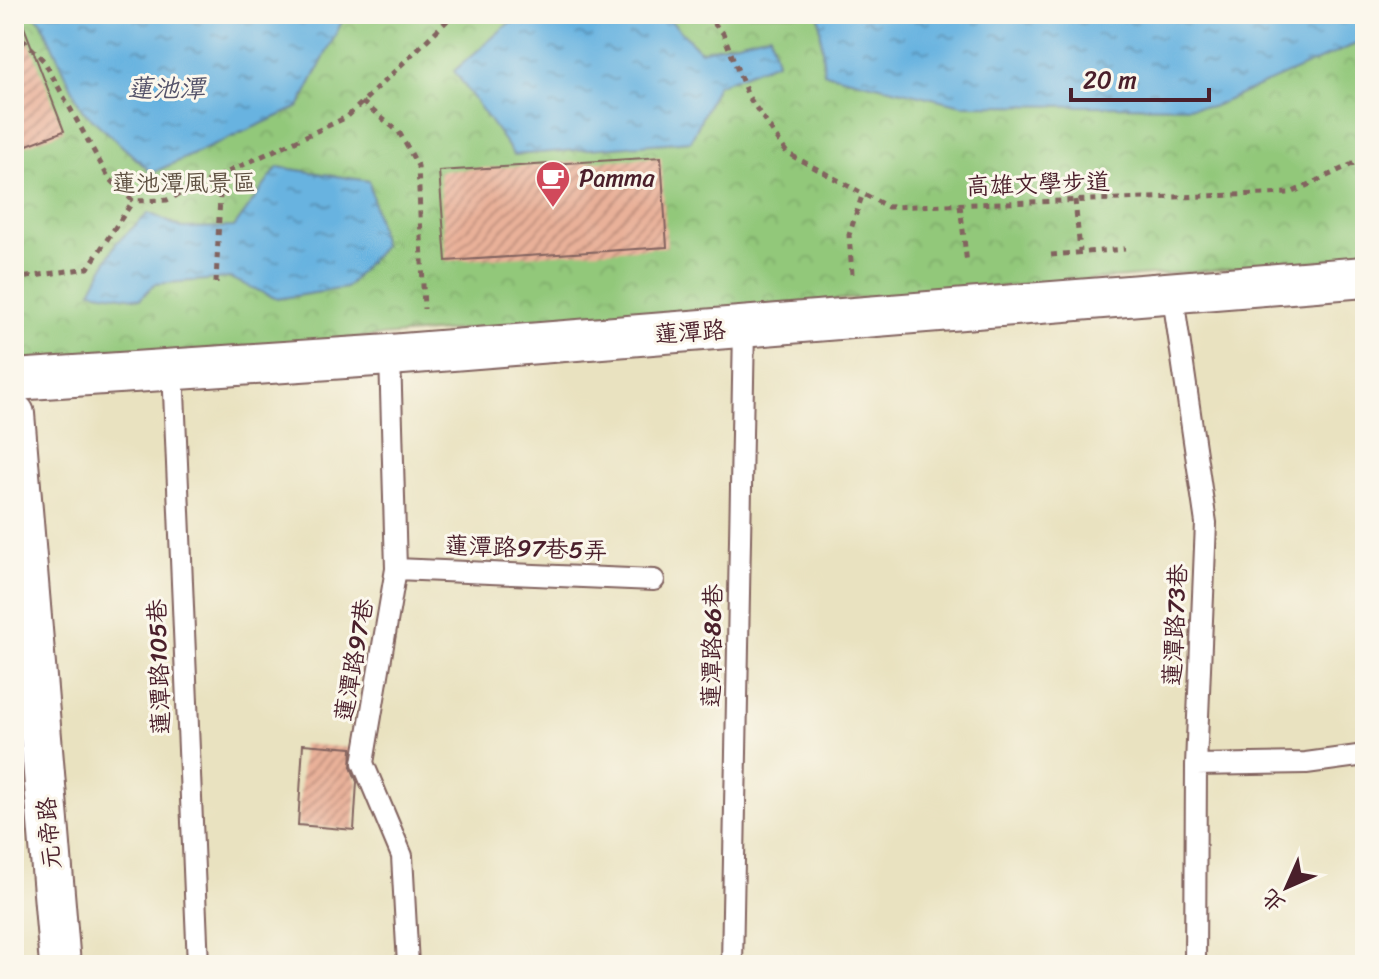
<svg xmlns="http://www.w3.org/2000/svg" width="1379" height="979" viewBox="0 0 1379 979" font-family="Sriracha,'LXGW WenKai TC',sans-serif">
<defs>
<pattern id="park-crowns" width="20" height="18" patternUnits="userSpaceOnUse" patternTransform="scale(2)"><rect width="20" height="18" fill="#92c87a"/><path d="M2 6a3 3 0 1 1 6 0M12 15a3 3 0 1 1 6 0" fill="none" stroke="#7fab6a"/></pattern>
<pattern id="water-ripples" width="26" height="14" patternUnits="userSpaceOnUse" patternTransform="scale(2)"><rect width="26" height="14" fill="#68b3e0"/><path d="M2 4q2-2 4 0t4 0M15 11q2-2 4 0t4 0" fill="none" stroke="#5891b6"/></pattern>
<pattern id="building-hatch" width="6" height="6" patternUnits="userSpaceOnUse" patternTransform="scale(2)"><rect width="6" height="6" fill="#e9b199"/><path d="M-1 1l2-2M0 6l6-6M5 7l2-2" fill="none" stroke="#bf8f7d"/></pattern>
</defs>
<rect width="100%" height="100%" fill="#fbf7ec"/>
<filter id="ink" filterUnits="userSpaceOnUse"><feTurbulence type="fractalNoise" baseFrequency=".0125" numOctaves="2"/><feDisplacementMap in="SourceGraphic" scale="16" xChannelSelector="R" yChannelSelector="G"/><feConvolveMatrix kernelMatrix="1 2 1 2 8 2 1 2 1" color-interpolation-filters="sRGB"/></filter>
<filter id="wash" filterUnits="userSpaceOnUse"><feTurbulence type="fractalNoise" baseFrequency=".006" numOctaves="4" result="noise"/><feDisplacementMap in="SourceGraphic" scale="32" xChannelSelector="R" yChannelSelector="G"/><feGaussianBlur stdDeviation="1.8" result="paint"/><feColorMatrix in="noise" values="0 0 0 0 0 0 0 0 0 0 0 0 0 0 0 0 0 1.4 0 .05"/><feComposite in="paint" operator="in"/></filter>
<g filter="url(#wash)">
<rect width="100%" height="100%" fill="#e9e2c0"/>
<path fill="url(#park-crowns)" stroke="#6e7452" stroke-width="2" d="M 14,14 L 1365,14 L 1365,258 L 14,365 Z"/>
<path fill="url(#water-ripples)" stroke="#596986" stroke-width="2" d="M 32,14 L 346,14 L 299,107 L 152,173 L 82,110 L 41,21 Z
M 529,14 L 664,14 L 700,51 L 770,34 L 777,62 L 717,85 L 691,141 L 514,155 L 454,71 L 508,24 Z
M 819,14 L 1365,14 L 1365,40 L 1212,107 L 962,105 L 824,73 Z
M 278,167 L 369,181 L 383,246 L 346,288 L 277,299 L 230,278 L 155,284 L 140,299 L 91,291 L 116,243 L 149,213 L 182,228 L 234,227 Z"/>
<g id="blocks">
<path fill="url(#building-hatch)" d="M 14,14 L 19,14 L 64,131 L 14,150 Z
M 661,157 L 667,247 L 446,261 L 439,171 Z
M 303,744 L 352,748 L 351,767 L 357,782 L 354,830 L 298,825 Z"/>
</g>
</g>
<g filter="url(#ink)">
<use href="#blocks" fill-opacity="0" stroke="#82635f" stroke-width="2"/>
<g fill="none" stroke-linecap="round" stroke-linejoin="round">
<g stroke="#82635f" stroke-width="24">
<path id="service" d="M 1172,290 L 1206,523 L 1196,765 L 1195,965
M 390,355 L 396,569 L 363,763 L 402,856 L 408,965
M 173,368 L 198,965
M 396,569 L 654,580
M 1196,765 L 1306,763 L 1365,755
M 732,965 L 744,328"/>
</g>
<g stroke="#82635f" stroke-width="44">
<path id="minor" d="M 14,380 L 390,355 L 1365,277
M 14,414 L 60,965"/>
</g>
<path stroke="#82635f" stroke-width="5" stroke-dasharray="6 6" stroke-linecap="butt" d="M 705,14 L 723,33 L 748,96 L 787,153 L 888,207 L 1291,193 L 1365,158
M 14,30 L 44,61 L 108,177 L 133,201 L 167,200 L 347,117 L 454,14
M 362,102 L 399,132 L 418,166 L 424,309
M 1075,200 L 1080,251
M 960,205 L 967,264
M 1051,255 L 1125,249
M 852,274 L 849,235 L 863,193
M 14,279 L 88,268 L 133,201
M 216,283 L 221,174"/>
<use href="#service" stroke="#fff" stroke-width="20"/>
<use href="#minor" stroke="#fff" stroke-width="40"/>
</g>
</g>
<defs>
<g id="cafe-pin" transform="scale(1.8)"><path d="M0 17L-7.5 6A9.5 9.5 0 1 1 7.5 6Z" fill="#d1495b" stroke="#fbf7ec"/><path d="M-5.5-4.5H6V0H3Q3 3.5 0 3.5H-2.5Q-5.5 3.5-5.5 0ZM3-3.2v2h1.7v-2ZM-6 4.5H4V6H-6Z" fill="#fff"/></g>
</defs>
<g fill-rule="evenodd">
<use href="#cafe-pin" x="553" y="178"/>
</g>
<g text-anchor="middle" stroke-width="6" stroke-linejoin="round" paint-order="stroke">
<g font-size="24" fill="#4a1f2b" stroke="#fbf7ec" text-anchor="start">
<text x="579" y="186">Pamma</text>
</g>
<g font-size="24" fill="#605243" stroke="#fbf7ec">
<text x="184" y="191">蓮池潭風景區</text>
</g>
<g font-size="24" fill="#4a1f2b" stroke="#fbf7ec">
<text transform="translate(1038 184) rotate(-2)" y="8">高雄文學步道</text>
<text transform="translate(690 332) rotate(-4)" y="8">蓮潭路</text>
<text transform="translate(526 548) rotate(2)" y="8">蓮潭路97巷5弄</text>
<text transform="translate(1175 625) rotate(-87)" y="8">蓮潭路73巷</text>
<text transform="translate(712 646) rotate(-89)" y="8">蓮潭路86巷</text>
<text transform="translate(354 660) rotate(-80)" y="8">蓮潭路97巷</text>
<text transform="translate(159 667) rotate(-92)" y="8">蓮潭路105巷</text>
<text transform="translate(49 833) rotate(-95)" y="8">元帝路</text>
</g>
<g font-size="26" font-style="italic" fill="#54536a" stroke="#fbf7ec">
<text x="166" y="97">蓮池潭</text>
</g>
</g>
<rect width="1379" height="979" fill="none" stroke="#fbf7ec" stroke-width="48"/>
<g transform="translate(1287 887) rotate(225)" stroke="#fbf7ec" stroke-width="6" paint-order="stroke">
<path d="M0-6L14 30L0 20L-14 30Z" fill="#4a1f2b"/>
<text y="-12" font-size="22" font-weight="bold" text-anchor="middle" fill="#4a1f2b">北</text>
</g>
<path d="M1071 88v12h138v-12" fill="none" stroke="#4a1f2b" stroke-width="4"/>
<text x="1083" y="88" font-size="24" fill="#4a1f2b" stroke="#fbf7ec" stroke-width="6" paint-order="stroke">20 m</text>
</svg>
